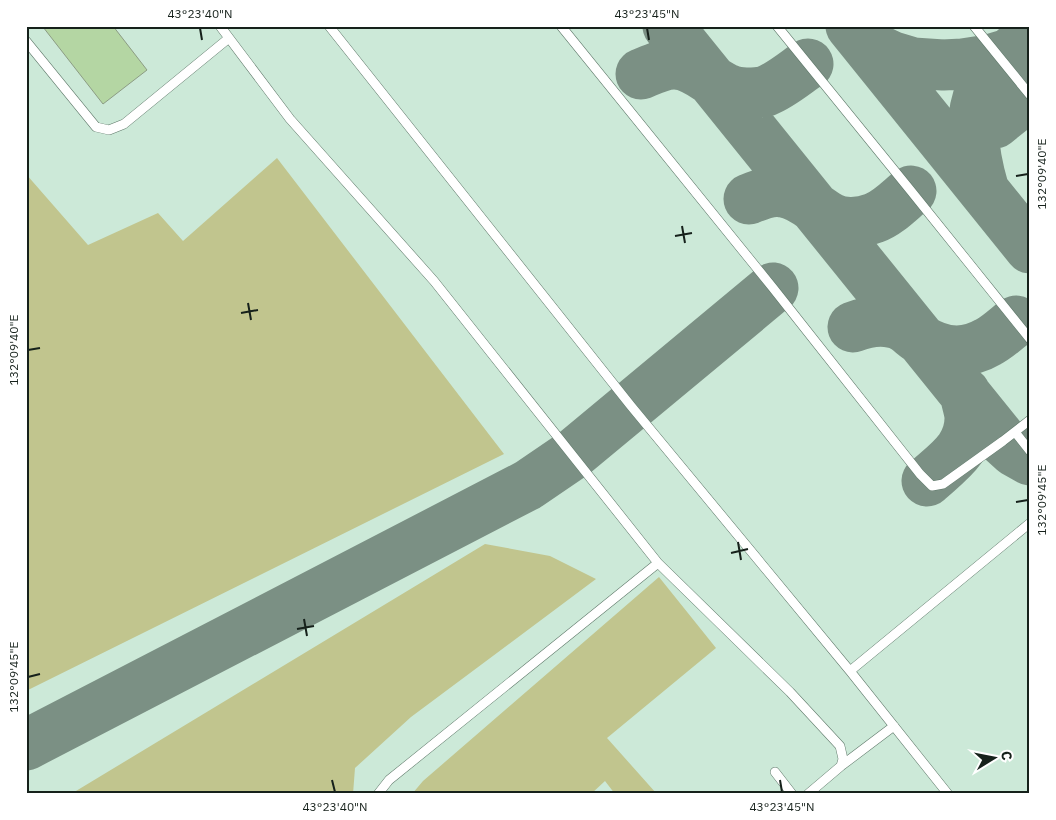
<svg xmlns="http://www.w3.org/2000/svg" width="1056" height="820" viewBox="0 0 1056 820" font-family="'IBM Plex Sans',sans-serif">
<rect width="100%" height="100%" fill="#cce9d8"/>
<path fill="#c1c58e" d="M 277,158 L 504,454 L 26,691 L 26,174 L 88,245 L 158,213 L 183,241 Z
M 485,544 L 550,556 L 596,579 L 411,717 L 355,768 L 353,794 L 71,794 Z
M 659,577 L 716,648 L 607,738 L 656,793 L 615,794 L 605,781 L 591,794 L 412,794 L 423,781 Z"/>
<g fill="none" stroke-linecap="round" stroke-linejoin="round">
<path stroke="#7b9084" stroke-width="51" d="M 668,26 L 1003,441 L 1014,451 L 1030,460
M 851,26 L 1030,248
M 864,41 L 878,50 L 893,57 L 913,63 L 943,65 L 963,64 L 989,60 L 1009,54 L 1030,36
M 641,74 C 651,70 663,64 674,64 C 694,64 708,80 725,88 C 732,92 739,93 747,93 C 753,93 760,93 766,91 C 781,85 795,73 808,64
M 995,123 L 1030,95
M 984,191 C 969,140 964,91 1009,54
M 749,199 C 759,195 771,190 782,192 C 801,194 813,208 829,217 C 842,225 861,223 874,218 C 888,213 900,200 911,191
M 853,327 C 866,322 880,319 894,323 C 905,325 911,333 920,339 C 941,353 966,355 988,342 C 998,337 1007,328 1016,321
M 927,481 C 948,462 971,448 970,416 C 969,408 966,400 965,393
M 26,745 L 528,485 L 572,455 L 773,288"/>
</g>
<path fill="#b4d6a3" stroke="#8c9c84" d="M 44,26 L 113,26 L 147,70 L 103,104 L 43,27 Z"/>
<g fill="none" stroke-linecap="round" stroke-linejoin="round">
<g stroke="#5f796a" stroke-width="10">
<path id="service" d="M 220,26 L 290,119 L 434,281 L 658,563 L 790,692 L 840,746 L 843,759 L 841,766 L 808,794
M 329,26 L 631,406 L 850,671 L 948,794
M 561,26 L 773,288 L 920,474 L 932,486 L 943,484 L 1003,441 L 1030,420
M 777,26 L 911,191 L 1030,339
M 974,26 L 1030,95
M 26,41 L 96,127 L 109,130 L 124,124 L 229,38
M 1015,432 L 1030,451
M 850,671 L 1030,523
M 841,766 L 894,726
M 775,772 L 792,794
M 378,794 L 389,780 L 658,563"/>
</g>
<use href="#service" stroke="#fff" stroke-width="9"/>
</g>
<path fill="none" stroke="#16211b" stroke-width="2" d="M 200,28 L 202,40M 647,28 L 649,40M 1016,176 L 1028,174M 682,226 L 685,243M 675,236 L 692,233M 248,303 L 251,320M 241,313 L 258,310M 28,350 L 40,348M 1016,502 L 1028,500M 738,542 L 741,560M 731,553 L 748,549M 304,619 L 307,636M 297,629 L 314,626M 28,677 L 40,674M 332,780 L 335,792M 780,780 L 782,792"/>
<rect width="1056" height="820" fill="none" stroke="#ffffff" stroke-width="55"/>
<g transform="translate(994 758) rotate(80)" stroke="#ffffff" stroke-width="4" paint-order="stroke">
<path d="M0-4L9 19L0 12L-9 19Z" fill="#16211b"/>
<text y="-8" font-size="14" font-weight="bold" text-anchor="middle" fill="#16211b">С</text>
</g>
<rect x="28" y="28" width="1000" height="764" fill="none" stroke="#16211b" stroke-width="2"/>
<g font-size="12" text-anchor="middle" fill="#16211b">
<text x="200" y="18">43°23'40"N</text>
<text x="647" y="18">43°23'45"N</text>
<text transform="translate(1042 174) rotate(-90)" y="4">132°09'40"E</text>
<text transform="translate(14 350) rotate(-90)" y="4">132°09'40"E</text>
<text transform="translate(1042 500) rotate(-90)" y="4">132°09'45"E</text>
<text transform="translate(14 677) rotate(-90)" y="4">132°09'45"E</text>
<text x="335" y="811">43°23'40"N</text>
<text x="782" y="811">43°23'45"N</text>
</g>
</svg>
